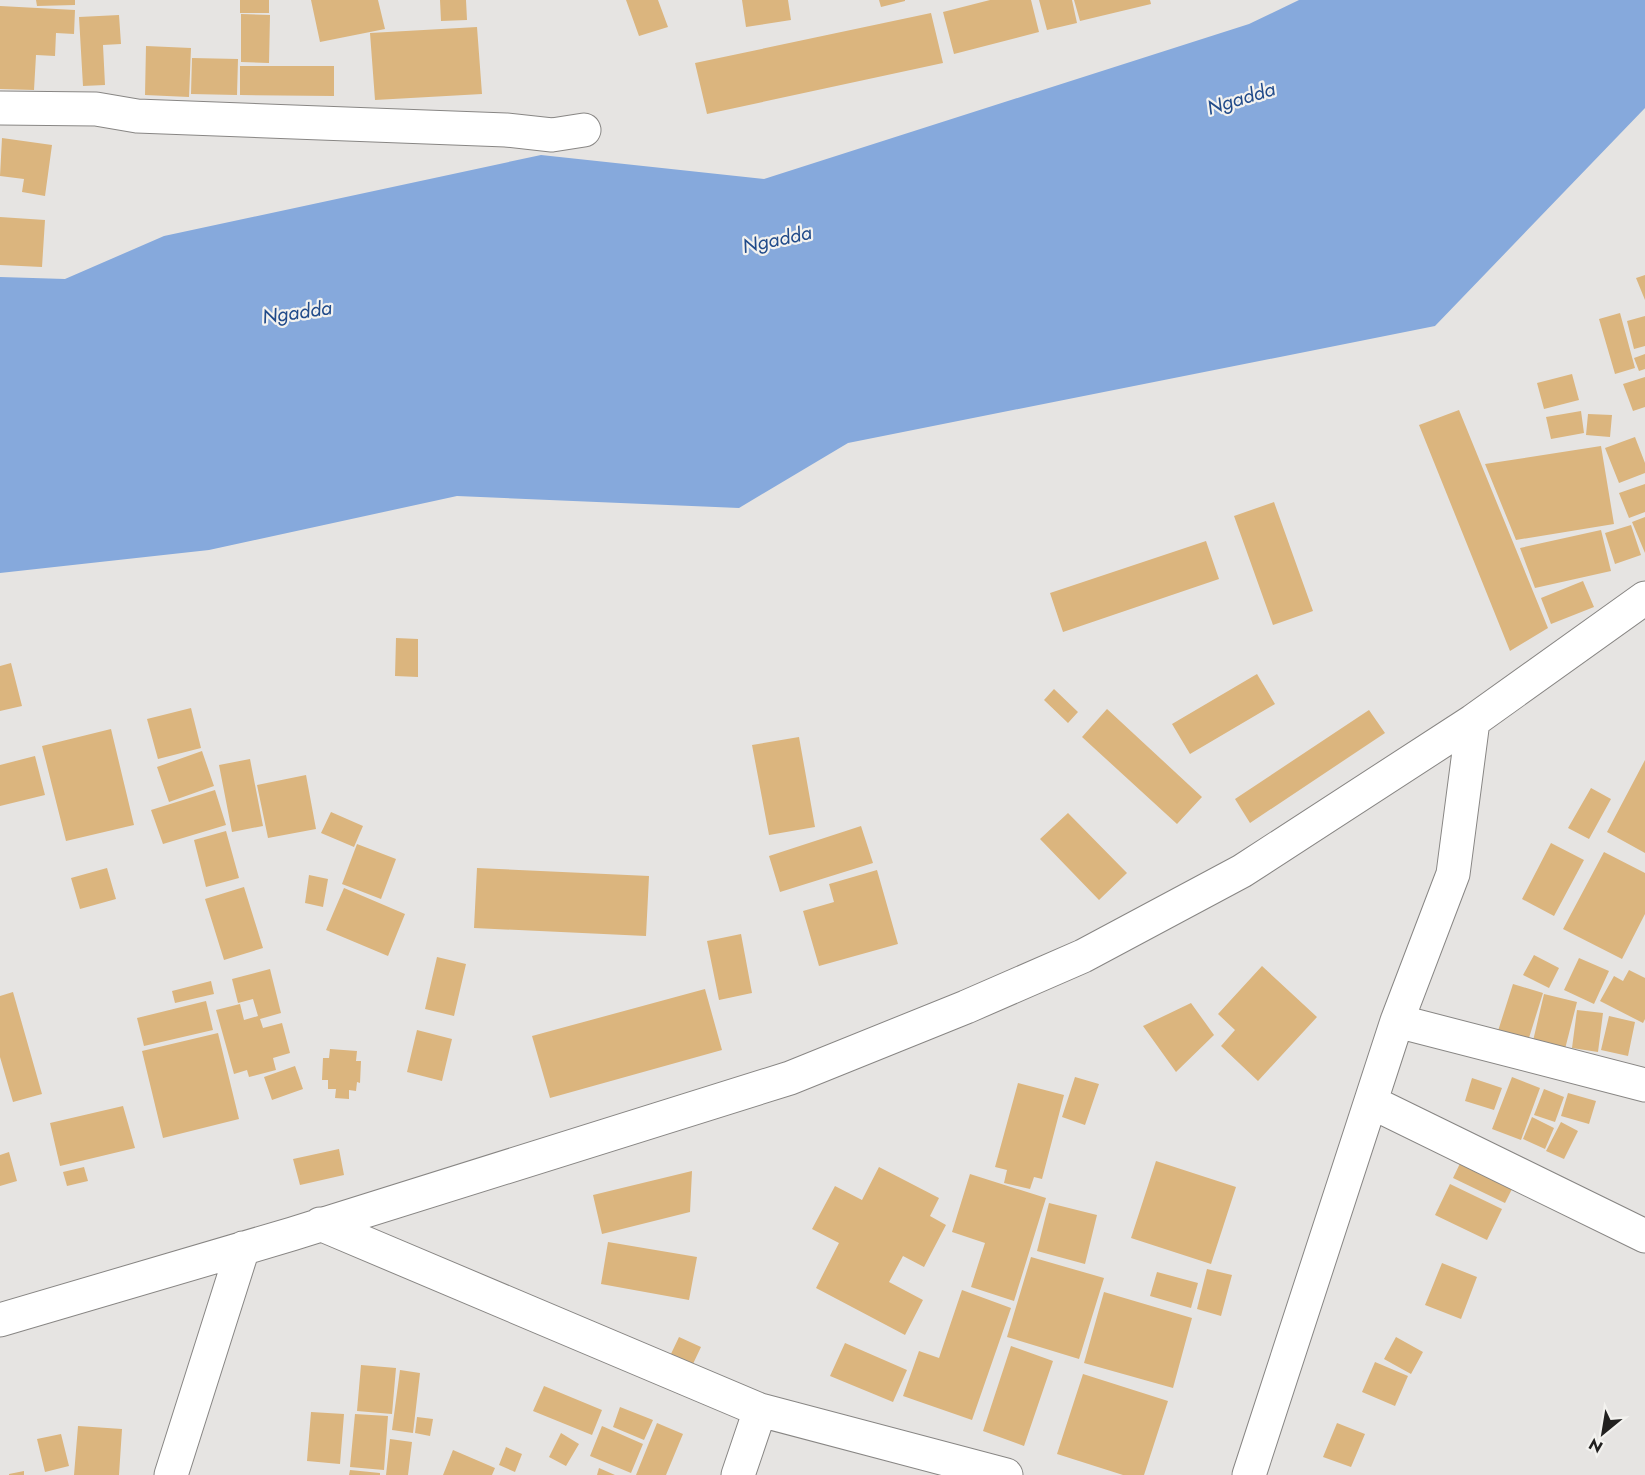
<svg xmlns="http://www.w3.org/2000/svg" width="1645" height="1475" viewBox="0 0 1645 1475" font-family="Jost,sans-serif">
<rect width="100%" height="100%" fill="#e6e4e2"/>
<path fill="#86a9dc" d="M 1299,0 L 1645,0 L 1645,108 L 1435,326 L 848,443 L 739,508 L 457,496 L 209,550 L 0,573 L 0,277 L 65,279 L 164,236 L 541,155 L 764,179 L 1249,24 Z"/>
<path fill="#dbb57e" d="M 36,0 L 75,0 L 75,5 L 37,6 Z
M 240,0 L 269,0 L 269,13 L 240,13 Z
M 311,0 L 378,0 L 385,29 L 320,42 Z
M 440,0 L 466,0 L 467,20 L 441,21 Z
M 626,0 L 658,0 L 668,27 L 639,36 Z
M 742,0 L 788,0 L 791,20 L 746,27 Z
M 879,0 L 905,0 L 905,1 L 881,7 Z
M 990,0 L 1031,0 L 1039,32 L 954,54 L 943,12 Z
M 1039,0 L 1072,0 L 1077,23 L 1047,30 Z
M 1074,0 L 1150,0 L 1151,4 L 1080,21 Z
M 0,6 L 75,10 L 74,34 L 56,33 L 55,56 L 36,55 L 34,90 L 0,89 Z
M 931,13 L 943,63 L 707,114 L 695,63 Z
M 241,14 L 270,15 L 269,63 L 241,62 Z
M 119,15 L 121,44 L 103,45 L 105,85 L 83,86 L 79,17 Z
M 477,27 L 482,94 L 375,100 L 370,33 Z
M 146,46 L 191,48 L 189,97 L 145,95 Z
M 192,58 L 238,59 L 237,95 L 191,94 Z
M 240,66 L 334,66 L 334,96 L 240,95 Z
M 2,138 L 52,145 L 45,196 L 22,192 L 24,179 L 0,176 Z
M 0,217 L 45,220 L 42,267 L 0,265 Z
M 1645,275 L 1645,300 L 1636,278 Z
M 1620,313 L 1635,368 L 1615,374 L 1599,319 Z
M 1645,316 L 1645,346 L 1634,349 L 1627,321 Z
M 1645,354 L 1645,369 L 1639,371 L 1634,358 Z
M 1572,374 L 1579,400 L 1544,409 L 1537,383 Z
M 1645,377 L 1645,407 L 1633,411 L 1623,384 Z
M 1459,410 L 1548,628 L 1510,651 L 1419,425 Z
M 1581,411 L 1584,433 L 1551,439 L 1546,417 Z
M 1588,414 L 1612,415 L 1610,437 L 1586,435 Z
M 1635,437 L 1645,463 L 1645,473 L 1619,483 L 1605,448 Z
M 1601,446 L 1614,524 L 1516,540 L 1485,464 Z
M 1645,484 L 1645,512 L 1629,518 L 1619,493 Z
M 1274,502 L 1313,611 L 1273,625 L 1234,516 Z
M 1645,517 L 1645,553 L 1632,522 Z
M 1631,525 L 1641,555 L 1615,564 L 1605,533 Z
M 1601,530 L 1611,571 L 1535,588 L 1520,548 Z
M 1206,541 L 1219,579 L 1063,632 L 1050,593 Z
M 1583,581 L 1594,607 L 1551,624 L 1541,598 Z
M 396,638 L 418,639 L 418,677 L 395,676 Z
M 11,663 L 22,706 L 0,711 L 0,666 Z
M 1257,674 L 1275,704 L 1190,754 L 1172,724 Z
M 1054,689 L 1078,712 L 1068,723 L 1044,700 Z
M 191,708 L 201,748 L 158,759 L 147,719 Z
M 1107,709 L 1202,797 L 1177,824 L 1082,737 Z
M 1369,710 L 1385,733 L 1250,823 L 1235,799 Z
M 111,729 L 134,825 L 66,841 L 42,746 Z
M 799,737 L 815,827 L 769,835 L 752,745 Z
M 202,751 L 214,786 L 169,802 L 157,767 Z
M 35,756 L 45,795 L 0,806 L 0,765 Z
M 250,759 L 263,826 L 232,832 L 219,765 Z
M 1645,760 L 1645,853 L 1607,832 Z
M 306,775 L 316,829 L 268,838 L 257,785 Z
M 1591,788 L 1611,799 L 1589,839 L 1568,828 Z
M 215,790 L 226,825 L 163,844 L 151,810 Z
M 331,812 L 363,826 L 354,847 L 321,833 Z
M 1068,813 L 1127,873 L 1099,900 L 1040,839 Z
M 861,826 L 873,863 L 780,892 L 769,856 Z
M 226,831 L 239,878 L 206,887 L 194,840 Z
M 1551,843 L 1584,860 L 1554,916 L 1522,899 Z
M 357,844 L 396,859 L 381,899 L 342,884 Z
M 1604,852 L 1645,873 L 1645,914 L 1622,959 L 1563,929 Z
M 107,868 L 116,899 L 80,909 L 71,878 Z
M 477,868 L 649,876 L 646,936 L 474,928 Z
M 877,870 L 898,944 L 819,966 L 803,911 L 834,902 L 829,884 Z
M 309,875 L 328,879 L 323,907 L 305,903 Z
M 244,887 L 263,948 L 224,960 L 205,899 Z
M 344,888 L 405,914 L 388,956 L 326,930 Z
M 741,934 L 752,993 L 719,1000 L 707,941 Z
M 1534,955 L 1559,968 L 1549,988 L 1523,975 Z
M 437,957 L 466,964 L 454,1016 L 425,1009 Z
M 1579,958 L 1609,971 L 1594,1004 L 1564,990 Z
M 1262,966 L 1317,1017 L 1258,1081 L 1221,1046 L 1235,1030 L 1218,1014 Z
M 270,969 L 281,1013 L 260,1019 L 263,1028 L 282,1023 L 290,1053 L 273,1058 L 276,1070 L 249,1077 L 247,1070 L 234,1074 L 216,1010 L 240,1004 L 244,1020 L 258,1016 L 253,999 L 238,1003 L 232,979 Z
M 1629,970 L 1645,978 L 1645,1019 L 1643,1023 L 1600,1001 L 1614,976 L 1623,981 Z
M 211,981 L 214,994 L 175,1003 L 172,991 Z
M 1513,984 L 1543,993 L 1528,1041 L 1498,1031 Z
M 705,989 L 722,1050 L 550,1098 L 532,1036 Z
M 13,992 L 42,1094 L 13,1102 L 0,1057 L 0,996 Z
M 1544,994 L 1577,1002 L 1565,1049 L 1533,1041 Z
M 206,1001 L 213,1030 L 144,1046 L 137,1018 Z
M 1191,1003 L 1214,1035 L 1176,1072 L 1143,1026 Z
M 1577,1010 L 1603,1013 L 1598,1052 L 1572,1048 Z
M 1609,1016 L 1635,1022 L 1628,1056 L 1601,1050 Z
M 417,1030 L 452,1039 L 442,1081 L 407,1072 Z
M 218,1033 L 239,1119 L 163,1138 L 142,1051 Z
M 330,1049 L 357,1051 L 356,1061 L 361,1061 L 360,1083 L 357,1082 L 356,1091 L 349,1090 L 349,1099 L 335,1098 L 336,1089 L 328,1089 L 328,1080 L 322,1080 L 323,1058 L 329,1058 Z
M 295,1066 L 303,1089 L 272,1100 L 264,1077 Z
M 1075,1077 L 1099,1084 L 1085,1125 L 1062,1117 Z
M 1512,1077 L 1540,1088 L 1521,1140 L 1492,1129 Z
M 1472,1078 L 1502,1088 L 1494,1110 L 1465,1101 Z
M 1018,1083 L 1064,1095 L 1042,1179 L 1034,1177 L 1030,1189 L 1004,1183 L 1007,1170 L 995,1167 Z
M 1544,1089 L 1564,1097 L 1555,1122 L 1534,1115 Z
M 1568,1093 L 1596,1101 L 1589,1124 L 1561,1116 Z
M 123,1106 L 135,1148 L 60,1166 L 50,1123 Z
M 1532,1117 L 1554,1128 L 1545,1149 L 1523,1139 Z
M 1561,1122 L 1578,1131 L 1564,1159 L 1546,1151 Z
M 339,1149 L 344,1175 L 300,1185 L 293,1159 Z
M 1466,1151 L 1518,1177 L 1505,1203 L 1453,1178 Z
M 9,1152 L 17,1181 L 0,1186 L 0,1155 Z
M 1156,1161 L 1236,1187 L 1211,1264 L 1131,1238 Z
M 84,1167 L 88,1181 L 67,1186 L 63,1172 Z
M 879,1167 L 939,1198 L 930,1216 L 946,1225 L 924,1267 L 903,1256 L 889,1282 L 923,1300 L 905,1335 L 816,1288 L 839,1243 L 812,1229 L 835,1186 L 862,1200 Z
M 692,1171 L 690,1212 L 602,1234 L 593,1195 Z
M 970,1174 L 1046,1198 L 1014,1301 L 971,1287 L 985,1243 L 952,1232 Z
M 1450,1184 L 1502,1209 L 1487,1240 L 1435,1215 Z
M 1049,1203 L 1097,1215 L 1085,1264 L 1037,1251 Z
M 608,1242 L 697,1257 L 689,1300 L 601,1284 Z
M 1031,1257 L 1104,1278 L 1079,1359 L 1007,1337 Z
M 1442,1263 L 1477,1277 L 1461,1319 L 1425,1305 Z
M 1207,1269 L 1232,1275 L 1221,1316 L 1197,1309 Z
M 1157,1272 L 1198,1283 L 1191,1308 L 1150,1296 Z
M 962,1290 L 1011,1308 L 972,1420 L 903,1396 L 919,1351 L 939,1358 Z
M 1104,1292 L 1192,1318 L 1173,1388 L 1084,1363 Z
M 679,1337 L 701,1347 L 692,1366 L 670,1356 Z
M 1396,1337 L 1423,1352 L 1411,1374 L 1384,1359 Z
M 845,1343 L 907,1370 L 893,1402 L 830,1376 Z
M 1011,1346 L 1053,1361 L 1024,1446 L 983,1431 Z
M 1375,1362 L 1408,1376 L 1395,1406 L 1362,1392 Z
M 361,1365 L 396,1368 L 392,1414 L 357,1411 Z
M 400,1370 L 420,1373 L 413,1433 L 392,1430 Z
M 1083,1374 L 1168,1401 L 1144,1475 L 1123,1475 L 1057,1454 Z
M 544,1386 L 602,1410 L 592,1435 L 533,1411 Z
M 620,1407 L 653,1420 L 644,1440 L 613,1427 Z
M 311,1412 L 344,1414 L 340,1464 L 307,1461 Z
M 355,1414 L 388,1416 L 384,1470 L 350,1467 Z
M 417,1417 L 433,1419 L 430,1436 L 415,1433 Z
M 657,1423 L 683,1434 L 666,1475 L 636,1475 Z
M 1337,1423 L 1365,1434 L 1351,1467 L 1323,1457 Z
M 78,1426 L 122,1429 L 119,1475 L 74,1475 Z
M 602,1426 L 643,1444 L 631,1473 L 590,1456 Z
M 561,1433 L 579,1444 L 566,1466 L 549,1457 Z
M 61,1434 L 69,1466 L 45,1472 L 37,1439 Z
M 390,1439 L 412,1442 L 408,1475 L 386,1475 Z
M 506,1447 L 522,1454 L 515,1472 L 499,1465 Z
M 453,1450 L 495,1468 L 492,1475 L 443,1475 Z
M 599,1468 L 615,1475 L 597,1475 Z
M 350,1470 L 380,1473 L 380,1475 L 349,1475 Z
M 24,1471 L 24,1475 L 9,1475 L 9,1474 Z"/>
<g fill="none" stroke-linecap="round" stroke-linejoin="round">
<g stroke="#888684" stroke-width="35">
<path id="minor" d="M 0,108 L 96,109 L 137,116 L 506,130 L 552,135 L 584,130
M 1397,1021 L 1645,1085
M 1371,1102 L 1645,1236
M 320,1224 L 760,1410 L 1006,1475
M 0,1320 L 292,1234 L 790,1078 L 966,1007 L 1083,956 L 1242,871 L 1473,721 L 1645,598
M 171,1475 L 243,1248
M 738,1475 L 760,1410
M 1249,1475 L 1397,1021 L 1453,874 L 1473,721"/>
</g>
<use href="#minor" stroke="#fff" stroke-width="33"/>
</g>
<g text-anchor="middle" stroke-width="4.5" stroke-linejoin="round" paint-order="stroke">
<g font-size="20" font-style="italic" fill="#214b8a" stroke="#f3f2ef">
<text transform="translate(1241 98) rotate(-17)" y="7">Ngadda</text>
<text transform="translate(777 239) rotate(-12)" y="7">Ngadda</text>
<text transform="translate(297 312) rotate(-8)" y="7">Ngadda</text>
</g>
</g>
<g transform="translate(1603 1433) rotate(210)" stroke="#f3f2ef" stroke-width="4.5" paint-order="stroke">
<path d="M0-4.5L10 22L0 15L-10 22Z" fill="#21201f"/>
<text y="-9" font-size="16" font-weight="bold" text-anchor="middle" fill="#21201f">N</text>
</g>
</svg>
